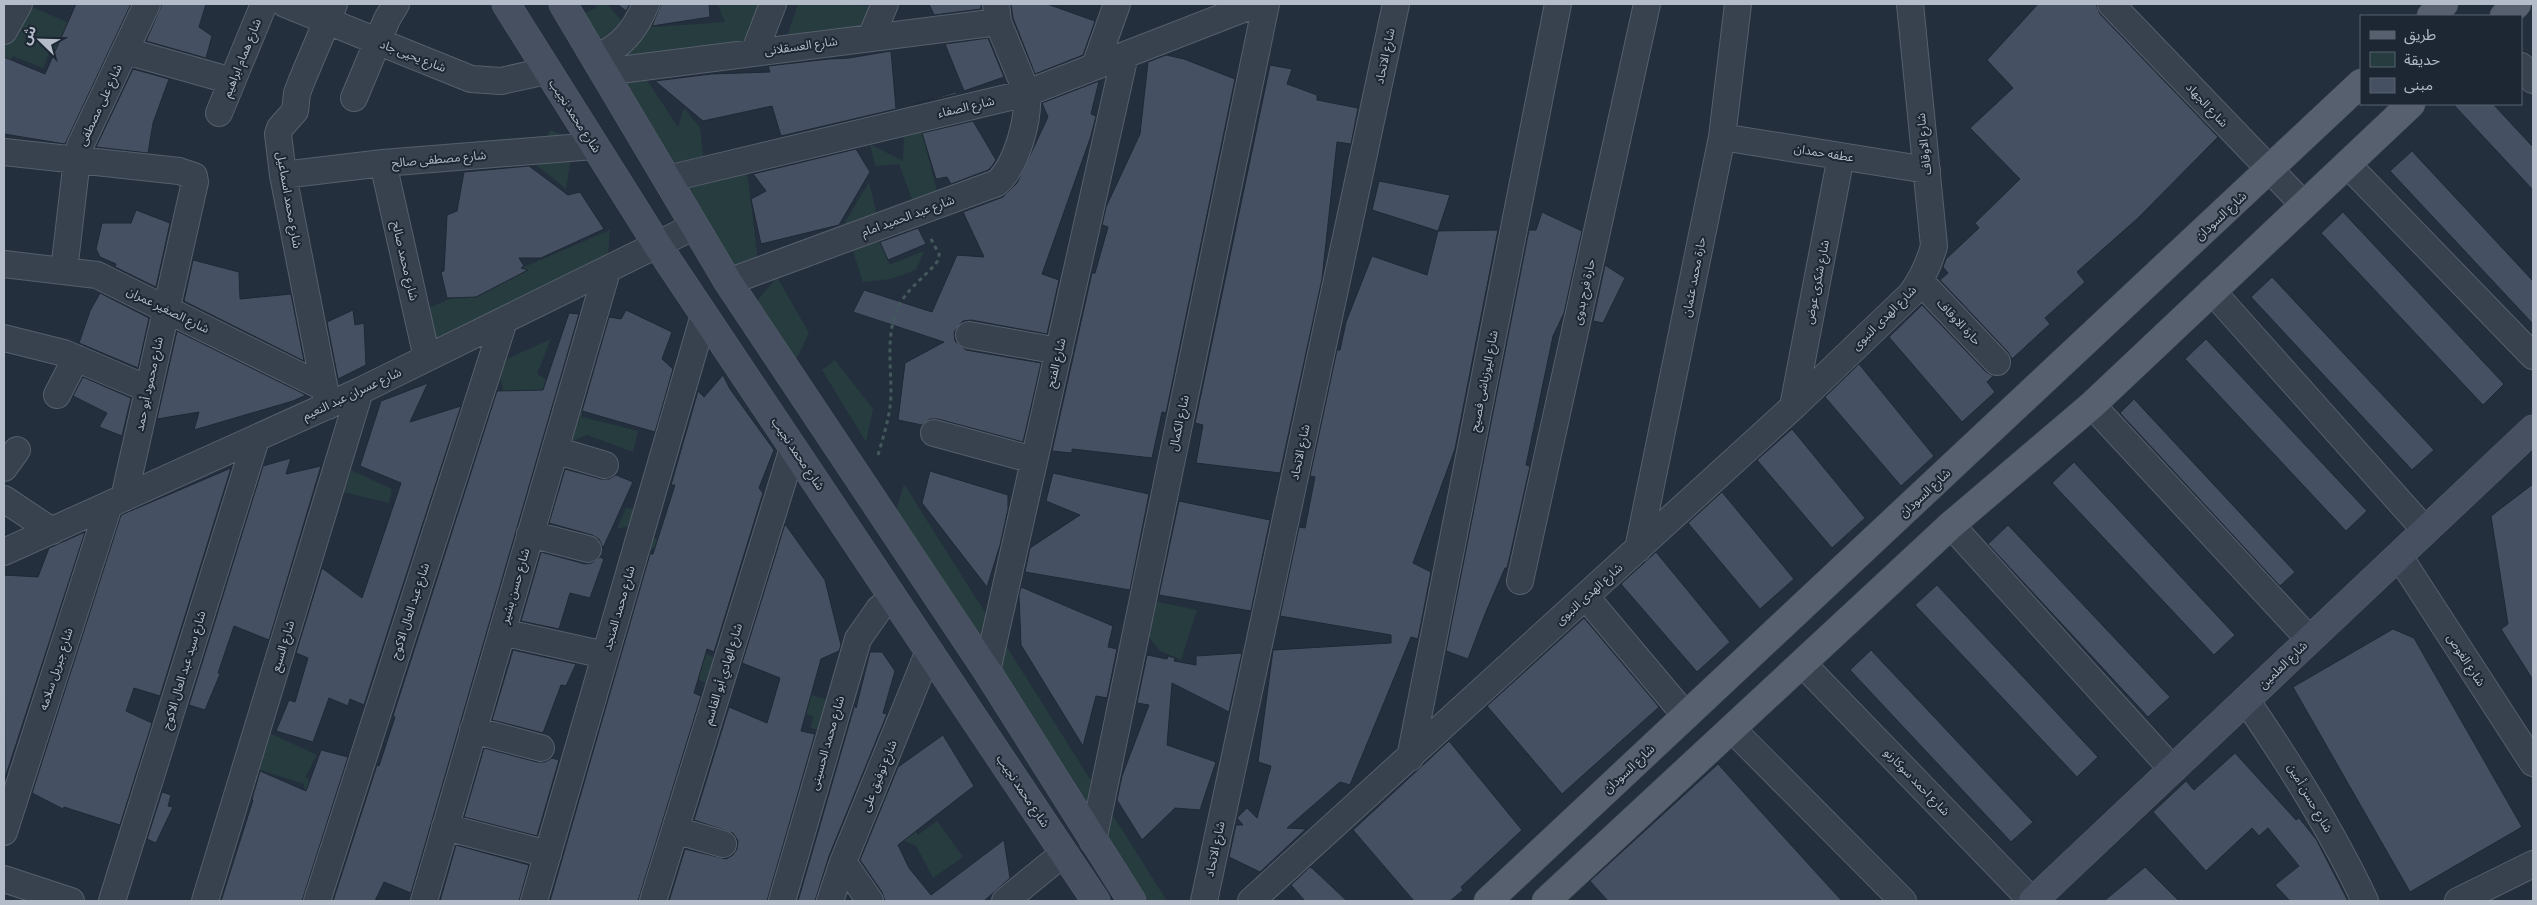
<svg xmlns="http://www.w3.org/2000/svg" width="2537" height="905" viewBox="0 0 2537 905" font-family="'Archivo Narrow','Noto Sans Arabic',sans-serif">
<rect width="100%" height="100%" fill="#242f3e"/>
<path fill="#263c3f" d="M 15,4 L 34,4 L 32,7 L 81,28 L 64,58 L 50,51 L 43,68 L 13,56 L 4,74 L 4,27 Z
M 597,4 L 607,4 L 629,29 L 658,4 L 661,6 L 655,27 L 725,22 L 717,4 L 766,4 L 749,46 L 609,65 L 580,15 L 596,8 Z
M 798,4 L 874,6 L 863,30 L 786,39 Z
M 645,77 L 678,127 L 684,108 L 700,128 L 704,163 L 672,172 L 619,79 Z
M 920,124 L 938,195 L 914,205 L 899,164 L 875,166 L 870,144 L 903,161 L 904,129 Z
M 550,130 L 574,139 L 566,189 L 534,163 L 484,162 L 476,141 L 527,137 L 540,150 Z
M 747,170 L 758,262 L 732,271 L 679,183 Z
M 869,182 L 889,265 L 924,251 L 916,270 L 891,279 L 863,282 L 844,224 Z
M 610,230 L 607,263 L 435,348 L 424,310 Z
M 777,277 L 809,333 L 795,362 L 752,307 Z
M 551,339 L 537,374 L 565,392 L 558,413 L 528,404 L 495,416 L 503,388 L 496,364 Z
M 835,360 L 873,409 L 866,442 L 822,370 Z
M 582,396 L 582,417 L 638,431 L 633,452 L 587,435 L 564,445 Z
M 342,466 L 392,489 L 389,503 L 339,491 Z
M 904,484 L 1167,901 L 1139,901 L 894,517 Z
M 626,508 L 642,510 L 656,515 L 653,538 L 683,547 L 681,556 L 653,548 L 641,561 L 635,525 L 617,529 Z
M 1149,600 L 1197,610 L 1181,660 L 1160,651 L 1144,631 Z
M 657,630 L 717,659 L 708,684 L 655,659 Z
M 799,691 L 834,702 L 823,731 L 811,728 L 813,716 L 794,712 Z
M 263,730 L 317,755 L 305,777 L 320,786 L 304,796 L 304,784 L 254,768 Z
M 885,788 L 918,835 L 937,821 L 963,857 L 933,878 L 916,846 L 900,839 L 876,799 Z"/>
<path fill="#455162" stroke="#1f2835" d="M 76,4 L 131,4 L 65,144 L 4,134 L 4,57 L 45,74 Z
M 162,4 L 206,4 L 199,27 L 212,36 L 206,58 L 146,41 Z
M 617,4 L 630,4 L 626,11 Z
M 661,4 L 709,4 L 710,17 L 652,26 Z
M 929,4 L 981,4 L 981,9 L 934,15 Z
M 1011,4 L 1047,4 L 1095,21 L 1083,55 L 1035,74 L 1013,18 Z
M 2038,4 L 2096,4 L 2100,14 L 2218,137 L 2138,218 L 2077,272 L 2085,282 L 2045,318 L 2050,324 L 2012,359 L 2008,352 L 1940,280 L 1948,273 L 1943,267 L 1946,259 L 1979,228 L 1975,223 L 2020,179 L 1970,128 L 2013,88 L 1987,60 Z
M 988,38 L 1004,77 L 964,91 L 945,44 Z
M 891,51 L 896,109 L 781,136 L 772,106 L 703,121 L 655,81 L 711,74 L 770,72 L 768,66 L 829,59 L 849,58 Z
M 1166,55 L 1184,59 L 1235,79 L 1166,413 L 1162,412 L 1152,458 L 1072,449 L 1072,453 L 1052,451 L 1092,273 L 1095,273 L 1108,227 L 1102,225 L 1106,207 L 1140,134 L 1148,62 Z
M 1270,65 L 1292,69 L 1287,84 L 1317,95 L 1317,100 L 1358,108 L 1351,144 L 1337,142 L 1322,279 L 1280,473 L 1196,463 L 1203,425 L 1195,423 Z
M 133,69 L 169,79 L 153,123 L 148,153 L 96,147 Z
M 1099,81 L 1091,114 L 1096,116 L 1091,136 L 1042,274 L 1059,280 L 1047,334 L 971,320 L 963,321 L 954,332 L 955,341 L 966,350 L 1041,363 L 1023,442 L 938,419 L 930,419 L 922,425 L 898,420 L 905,363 L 944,342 L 853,312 L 864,290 L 932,312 L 957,255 L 984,257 L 963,212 L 1003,197 L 1017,183 L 1048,117 L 1042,103 Z
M 956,92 L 957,94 L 914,104 Z
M 2453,104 L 2493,104 L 2533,147 L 2533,190 Z
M 973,121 L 996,160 L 992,166 L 988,170 L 951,184 L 947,177 L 936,179 L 922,133 Z
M 856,149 L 870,172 L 839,225 L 761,244 L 751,199 L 766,191 L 753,174 Z
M 2412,151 L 2533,281 L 2533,324 L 2390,171 Z
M 529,166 L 568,195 L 580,192 L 604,229 L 541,258 L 519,258 L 524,266 L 521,268 L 528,270 L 476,297 L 447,298 L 441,272 L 444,271 L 447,215 L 457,211 L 464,172 Z
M 1379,181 L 1450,195 L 1438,231 L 1372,210 Z
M 136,210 L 170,223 L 156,287 L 115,267 L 116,264 L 100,257 L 96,249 L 102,223 L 131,223 Z
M 1542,212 L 1582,231 L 1564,313 L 1553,336 L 1526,465 L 1530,466 L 1511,551 L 1507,568 L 1505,568 L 1485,614 L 1468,659 L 1446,651 L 1529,230 L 1536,230 Z
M 2343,212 L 2504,384 L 2483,405 L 2321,233 Z
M 918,228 L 926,244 L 888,260 L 880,242 Z
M 1498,230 L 1455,449 L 1413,563 L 1431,572 L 1418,639 L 1411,637 L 1350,785 L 1340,782 L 1287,828 L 1306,829 L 1260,872 L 1229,857 L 1236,825 L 1243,825 L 1237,818 L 1247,808 L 1257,818 L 1271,766 L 1258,762 L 1273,650 L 1391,643 L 1391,635 L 1280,616 L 1299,527 L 1305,528 L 1315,477 L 1310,476 L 1337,350 L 1340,350 L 1346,322 L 1372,256 L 1427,275 L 1438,231 Z
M 193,260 L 239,272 L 240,299 L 291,294 L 304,361 L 184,301 Z
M 1605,265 L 1625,278 L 1603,323 L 1593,321 Z
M 2272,277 L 2434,450 L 2412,470 L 2251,297 Z
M 100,293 L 149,318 L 138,368 L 79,343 L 90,311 Z
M 1922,305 L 1986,372 L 1993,376 L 1987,382 L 1995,392 L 1962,422 L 1889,337 Z
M 353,310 L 355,325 L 364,323 L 366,365 L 338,379 L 327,322 Z
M 626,310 L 672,332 L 662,359 L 673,369 L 655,432 L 582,411 L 609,317 L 621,319 Z
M 569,313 L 579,314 L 411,893 L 384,882 L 375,901 L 333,901 L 377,765 L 379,766 L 395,717 L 393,716 L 497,391 L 543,390 Z
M 177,331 L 306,395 L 293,401 L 194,430 L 199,412 L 157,419 Z
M 2206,339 L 2367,511 L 2346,531 L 2185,359 Z
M 1859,364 L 1934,456 L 1901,486 L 1825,397 Z
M 723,375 L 730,389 L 774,450 L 759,488 L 763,493 L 714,652 L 707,649 L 694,693 L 701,696 L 638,901 L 550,901 L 650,554 L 653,554 L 675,485 L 671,485 L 698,391 L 704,397 Z
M 83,377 L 131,398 L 122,436 L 99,427 L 107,413 L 73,396 Z
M 428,383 L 410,422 L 461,406 L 364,705 L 350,699 L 348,706 L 329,698 L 313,742 L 276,731 L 289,700 L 295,702 L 308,658 L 296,653 L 322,568 L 362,598 L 401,483 L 360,466 L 381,401 Z
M 2134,399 L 2295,572 L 2280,586 L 2120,413 Z
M 1792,429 L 1865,518 L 1832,548 L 1757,460 Z
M 291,458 L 286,474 L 321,466 L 269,640 L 234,626 L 218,673 L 220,674 L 205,710 L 189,705 L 263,466 Z
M 2074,462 L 2235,635 L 2214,655 L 2052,483 Z
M 231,468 L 160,696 L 134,688 L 126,711 L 152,723 L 120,825 L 64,807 L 63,809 L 32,793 L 121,515 Z
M 565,469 L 601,479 L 609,479 L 616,475 L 633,482 L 603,548 L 599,539 L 592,535 L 549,523 Z
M 930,471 L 1008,495 L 1008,509 L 1000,545 L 987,587 L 922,503 Z
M 1053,473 L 1149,494 L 1130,590 L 1025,572 L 1030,548 L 1080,515 L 1046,501 Z
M 2533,484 L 2533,680 L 2501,629 L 2508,624 L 2491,516 Z
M 1722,492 L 1794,579 L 1760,609 L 1688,523 Z
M 1179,501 L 1270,520 L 1251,611 L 1159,595 Z
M 785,524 L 825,580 L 841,645 L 839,651 L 821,659 L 801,731 L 815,734 L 767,901 L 669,901 L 685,849 L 726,859 L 733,855 L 737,849 L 738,841 L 733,833 L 694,820 L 729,707 L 767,723 L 780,678 L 742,663 Z
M 2008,525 L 2170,697 L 2148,717 L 1988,544 Z
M 85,532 L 5,778 L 4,575 L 38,577 L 49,548 Z
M 541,552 L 585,564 L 592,563 L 600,557 L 604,559 L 590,598 L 570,593 L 559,629 L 521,621 Z
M 1656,552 L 1730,642 L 1697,672 L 1621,584 Z
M 1937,585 L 2098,757 L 2077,777 L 1915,605 Z
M 1021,587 L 1113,626 L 1108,647 L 1117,649 L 1107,698 L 1096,696 L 1083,746 L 1021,645 L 1019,595 Z
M 1584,618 L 1659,707 L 1562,794 L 1487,706 Z
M 2393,629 L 2414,638 L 2522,827 L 2410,892 L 2293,687 Z
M 513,650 L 576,664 L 566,686 L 561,685 L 543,733 L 492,720 Z
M 1871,650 L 2033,822 L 2011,842 L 1850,670 Z
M 870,652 L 882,652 L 895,671 L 883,713 L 887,714 L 829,856 L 815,901 L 798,901 L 855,704 L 856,708 Z
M 1242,653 L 1229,712 L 1172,683 L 1167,745 L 1216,762 L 1200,810 L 1175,808 L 1142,840 L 1117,800 L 1122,776 L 1149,705 L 1137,703 L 1147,655 L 1167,659 L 1168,656 L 1175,658 L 1174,661 L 1196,665 L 1196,656 Z
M 943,735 L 974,786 L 898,845 L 909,868 L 931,895 L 1004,840 L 1010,878 L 984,901 L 885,901 L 882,892 L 860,860 L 898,767 Z
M 1449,741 L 1522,830 L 1461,887 L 1463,890 L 1450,901 L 1414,901 L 1353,830 Z
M 484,748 L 537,762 L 545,762 L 552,758 L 559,760 L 537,836 L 464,817 Z
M 321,750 L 348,757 L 302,901 L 221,901 L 253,800 L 252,799 L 260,771 L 306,791 Z
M 2235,753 L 2296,820 L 2299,818 L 2316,839 L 2348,901 L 2290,901 L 2275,885 L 2299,866 L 2268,828 L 2259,836 L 2252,828 L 2206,871 L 2153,812 L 2186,781 L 2194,790 Z
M 1718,764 L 1781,834 L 1842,901 L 1608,901 L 1590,881 Z
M 162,792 L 171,795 L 168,806 L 173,807 L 156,843 L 147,839 Z
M 456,845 L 529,865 L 519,901 L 440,901 Z
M 1310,867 L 1313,869 L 1347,901 L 1305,901 L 1291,885 Z
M 2145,867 L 2179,901 L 2104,901 Z"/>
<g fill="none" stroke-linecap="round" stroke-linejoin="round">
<g stroke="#565f6c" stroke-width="28">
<path id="street" d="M 285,4 L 471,79 L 501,81 L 546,71
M 2111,4 L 2304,205
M 4,31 L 19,4
M 871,37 L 885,4
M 126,51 L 232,81
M 754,53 L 773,4
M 595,58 C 622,47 635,30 646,4
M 1095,66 L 1117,4
M 2521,66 L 2533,80
M 604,72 L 998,22
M 354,98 L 387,19 L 396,4
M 219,113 L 264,4
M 1722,137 L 1927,170
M 4,152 L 179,171 L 194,176 L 195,182 L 124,498
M 383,163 L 427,358
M 2347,164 L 2533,356
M 283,175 L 383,163 L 594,146
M 667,179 L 1027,93 L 1256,4
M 4,264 L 97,275 L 323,387
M 64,271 L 77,159 L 80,146 L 147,4
M 1920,281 L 1997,362
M 728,282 L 997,183 C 1017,165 1029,119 1027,93 L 998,22 L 996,4
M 2212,291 L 2425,530
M 969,335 L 1059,351
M 4,338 L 64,353 L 148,389
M 57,395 L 76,358
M 2092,405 L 2309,639
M 328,406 L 283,175 L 278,134 L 280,128 L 295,111 L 297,93 L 302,80 L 334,4
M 1793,407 L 1841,156
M 934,433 L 1034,460
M 555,450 L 605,465
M 4,468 L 17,450
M 4,499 L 52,531
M 1951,525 L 2172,769
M 530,534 L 588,549
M 1638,549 L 1722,137 L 1738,4
M 4,552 L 360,391 L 695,226
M 2399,556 L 2533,763
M 1520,581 L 1647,4
M 1586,597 L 1686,716
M 502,632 L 605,655
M 1803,664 L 2032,901
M 987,671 L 1125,55
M 2246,700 C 2290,764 2332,830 2365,901
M 473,730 L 541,748
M 1733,730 L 1903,901
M 1410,758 L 1558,4
M 445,827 L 548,854
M 675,830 L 723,844
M 4,832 L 109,505
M 1093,841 L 1266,4
M 843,862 L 870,901
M 4,879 L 71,901
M 112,901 L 256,439
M 205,901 L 360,391
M 317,901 L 504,321
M 424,901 L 607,271
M 534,901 L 704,315
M 653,901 L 793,448
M 782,901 L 858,639 L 879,609 L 893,597
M 830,901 L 843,862 L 929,651
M 1005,901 L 1064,853
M 1204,901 L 1396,4
M 1251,901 L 1793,407 L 1911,294 C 1922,279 1929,264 1934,246 L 1910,4
M 2458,901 L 2533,864"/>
</g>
<g stroke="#565f6c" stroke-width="29">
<path id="secondary" d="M 506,4 L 658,246 L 1096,901
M 563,4 L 728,282 L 987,671 L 1132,901
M 2033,901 L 2533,429"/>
</g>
<g stroke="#414a57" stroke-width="29">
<path id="primary" d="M 2431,16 L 2444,4
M 2504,16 L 2517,4
M 1488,901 L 2361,83
M 1546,901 L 1951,525 L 2092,405 L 2411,104"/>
</g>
<path stroke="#44595c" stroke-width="3" stroke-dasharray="4 4" stroke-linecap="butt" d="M 878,455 C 884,434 891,414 891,392 C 891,362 885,330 901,302 C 911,285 928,275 939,259 L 939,254 L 930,237"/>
<use href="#street" stroke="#38414e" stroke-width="26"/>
<use href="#secondary" stroke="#465061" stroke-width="28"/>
<use href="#primary" stroke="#56606e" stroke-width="28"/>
</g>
<g text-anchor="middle" stroke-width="4" stroke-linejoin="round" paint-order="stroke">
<g font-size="12" fill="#b4bcc9" stroke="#1d2633">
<text transform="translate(801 46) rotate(-8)" y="4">شارع العسقلانى</text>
<text transform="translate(413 56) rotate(21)" y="4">شارع يحيى جاد</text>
<text transform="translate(1385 56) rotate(-78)" y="4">شارع الاتحاد</text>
<text transform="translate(242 58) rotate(-68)" y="4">شارع همام ابراهيم</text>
<text transform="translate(100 105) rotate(-65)" y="4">شارع على مصطفى</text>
<text transform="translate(2207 105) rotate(47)" y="4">شارع الجهاد</text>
<text transform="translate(966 107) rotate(-13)" y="4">شارع الصفاء</text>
<text transform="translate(575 116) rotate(57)" y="4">شارع محمد نجيب</text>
<text transform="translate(1924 144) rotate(-96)" y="4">شارع الاوقاف</text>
<text transform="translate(1824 153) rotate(9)" y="4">عطفه حمدان</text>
<text transform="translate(439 159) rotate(-5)" y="4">شارع مصطفى صالح</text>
<text transform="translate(289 200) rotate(80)" y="4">شارع محمد اسماعيل</text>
<text transform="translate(908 216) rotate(-20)" y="4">شارع عبد الحميد امام</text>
<text transform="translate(2221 216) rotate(-43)" y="4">شارع السودان</text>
<text transform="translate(405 261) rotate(77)" y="4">شارع محمد صالح</text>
<text transform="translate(1694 277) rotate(-79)" y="4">حارة محمد عثمان</text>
<text transform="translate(1817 282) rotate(-79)" y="4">شارع شكرى عوض</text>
<text transform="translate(1584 292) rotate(-78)" y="4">حارة فرج بدوى</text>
<text transform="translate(168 310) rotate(26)" y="4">شارع الصغير عمران</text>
<text transform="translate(1884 318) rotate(-45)" y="4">شارع الهدى النبوى</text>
<text transform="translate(1959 322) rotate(47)" y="4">حارة الاوقاف</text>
<text transform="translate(1056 363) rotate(-77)" y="4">شارع الفتح</text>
<text transform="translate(1484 381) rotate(-79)" y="4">شارع اليوزباشى فصيح</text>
<text transform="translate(149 384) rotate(-78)" y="4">شارع محمود أبو حمد</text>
<text transform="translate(352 394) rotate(-25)" y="4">شارع عسران عبد النعيم</text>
<text transform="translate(1179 423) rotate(-78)" y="4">شارع الكمال</text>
<text transform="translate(1300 452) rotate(-78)" y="4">شارع الاتحاد</text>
<text transform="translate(798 454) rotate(56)" y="4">شارع محمد نجيب</text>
<text transform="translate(1925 493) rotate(-43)" y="4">شارع السودان</text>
<text transform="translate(515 586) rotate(-74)" y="4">شارع حسن بشير</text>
<text transform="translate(1589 594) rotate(-42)" y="4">شارع الهدى النبوى</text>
<text transform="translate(619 608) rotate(-74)" y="4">شارع محمد المنجد</text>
<text transform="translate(410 611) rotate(-72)" y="4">شارع عبد العال الاكوح</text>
<text transform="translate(283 646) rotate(-73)" y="4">شارع السبع</text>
<text transform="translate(2466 660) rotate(57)" y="4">شارع الغوص</text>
<text transform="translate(2283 665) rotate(-44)" y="4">شارع العلمين</text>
<text transform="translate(56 669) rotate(-72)" y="4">شارع جبريل سلامه</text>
<text transform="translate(184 670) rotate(-73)" y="4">شارع سيد عبد العال الاكوح</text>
<text transform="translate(723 674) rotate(-73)" y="4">شارع الهادي أبو القاسم</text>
<text transform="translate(827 743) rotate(-74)" y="4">شارع محمد الحسينى</text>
<text transform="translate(1629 769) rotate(-43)" y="4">شارع السودان</text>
<text transform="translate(879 776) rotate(-68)" y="4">شارع توفيق على</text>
<text transform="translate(1917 782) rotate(46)" y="4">شارع احمد سوكارنو</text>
<text transform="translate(1023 791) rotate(56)" y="4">شارع محمد نجيب</text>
<text transform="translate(2310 798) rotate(60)" y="4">شارع حسن أمين</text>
<text transform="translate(1215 849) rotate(-78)" y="4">شارع الاتحاد</text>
</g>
</g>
<rect width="2537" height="905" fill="none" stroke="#b4bcc9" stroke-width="10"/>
<rect x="2360" y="15" width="162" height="90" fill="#1d2633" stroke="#59626f"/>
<rect x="2370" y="31" width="25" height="8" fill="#56606e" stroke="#59626f"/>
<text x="2404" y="40" font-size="15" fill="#b4bcc9">طريق</text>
<rect x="2370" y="52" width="25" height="15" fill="#263c3f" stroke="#59626f"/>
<text x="2404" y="65" font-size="15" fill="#b4bcc9">حديقة</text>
<rect x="2370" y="78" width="25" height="15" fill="#455162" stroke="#59626f"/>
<text x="2404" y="90" font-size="15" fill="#b4bcc9">مبنى</text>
<g transform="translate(40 40) rotate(293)" stroke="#1d2633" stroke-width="4" paint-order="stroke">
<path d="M0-4L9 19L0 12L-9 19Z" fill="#b4bcc9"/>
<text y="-8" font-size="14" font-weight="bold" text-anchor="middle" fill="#b4bcc9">ش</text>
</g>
</svg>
